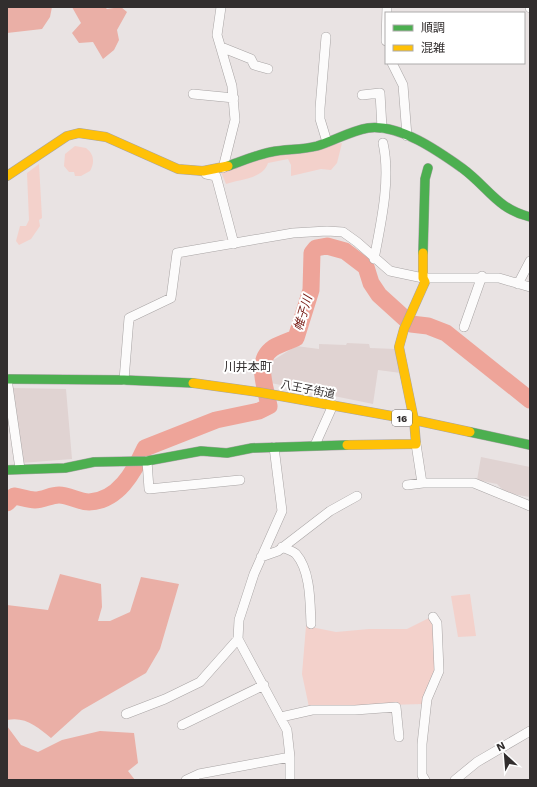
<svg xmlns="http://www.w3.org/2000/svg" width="537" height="787" viewBox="0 0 537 787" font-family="'Work Sans','Noto Sans JP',sans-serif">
<rect width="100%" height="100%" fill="#e9e3e3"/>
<path fill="#e0d3d2" d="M 347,343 L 369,344 L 370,348 L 396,349 L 401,373 L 378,370 L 373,404 L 271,383 L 269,369 L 272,361 L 296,346 L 319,349 L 319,344 L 346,345 Z
M 13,388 L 66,389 L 72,459 L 21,463 Z
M 481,457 L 530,467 L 530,497 L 506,493 L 497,484 L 477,480 Z"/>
<path fill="#f3d1cb" d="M 342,143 L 337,163 L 331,170 L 321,169 L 291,176 L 291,165 L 288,159 L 268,163 C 263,179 240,179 226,184 L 221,172 L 230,161 Z
M 75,146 L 86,148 C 94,154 95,162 90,171 L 81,176 L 75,176 L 74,172 L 69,172 L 64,166 L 65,154 Z
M 39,164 L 42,218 L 39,220 L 40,226 L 31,239 L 19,245 L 16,241 L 20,226 L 26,226 L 29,220 L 27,173 Z
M 470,594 L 476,636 L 458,637 L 451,596 Z
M 431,617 L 436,624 L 435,674 L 424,704 L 309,707 L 302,674 L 306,626 L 336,632 L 369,629 L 407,629 Z"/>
<path fill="#eaafa6" d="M 7,7 L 52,7 L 50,17 L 42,29 L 7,33 Z
M 72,7 L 105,7 L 107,9 L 121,7 L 127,12 L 117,30 L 119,40 L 114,50 L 103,59 L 93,42 L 79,43 L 72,33 L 81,23 Z
M 60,574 L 101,584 L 102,607 L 98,621 L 110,621 L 130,612 L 141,577 L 179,584 L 160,649 L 146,673 L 82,710 L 51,738 C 38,727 25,716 7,720 L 7,605 L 48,610 Z
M 7,726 L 21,745 L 38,752 L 62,740 L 100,731 L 134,733 L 138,763 L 128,771 L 135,780 L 7,780 Z"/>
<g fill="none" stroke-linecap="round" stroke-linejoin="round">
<path stroke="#eea499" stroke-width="17" d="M 7,503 L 14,496 C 21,497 28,500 35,500 C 43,500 51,495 59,495 C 69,495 79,502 89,502 C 118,501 134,472 145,448 L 216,420 L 259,411 L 269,406 C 266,388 254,361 273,348 C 280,344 289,341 296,338 L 311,290 L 312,253 L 316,248 L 327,246 L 345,251 L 366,267 L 371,283 L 379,295 L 411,324 L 428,326 L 446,333 L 530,400"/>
<g stroke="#a8a4a4" stroke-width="10">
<path id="street" d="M 221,7 L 217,35 L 232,86 L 235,120 L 223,168
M 530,7 L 530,8
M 326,37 L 320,108 L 320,119 L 327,142
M 386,41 L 387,7
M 221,47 L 251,59 L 254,65 L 268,69
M 392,63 L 403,85 L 407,136
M 193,94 L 234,98
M 362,95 L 380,93 L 382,128
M 206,174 L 216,176 L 234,244
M 374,259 C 381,223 391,179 383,143
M 518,284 L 530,261
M 464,327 L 482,276
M 7,379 L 20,469
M 124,380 L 129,318 L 171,298 L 177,253 L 293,233 L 327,231 L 343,232 L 357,242 L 390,271 L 423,278 L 499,278 L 530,287
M 416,444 L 422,483
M 315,445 L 333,405
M 274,447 L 282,511 L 254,574 L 239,620 L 238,639 L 287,730 L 290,757 L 290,780
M 147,461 L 149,489 L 240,480
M 407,485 L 423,483 L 474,483 L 530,506
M 282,547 C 286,549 293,551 296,554 C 311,571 310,604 311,624
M 261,557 L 278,551 L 330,511 L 357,496
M 126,714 L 165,699 L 200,682 L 238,639
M 281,717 L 312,710 L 355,710 L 396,707 L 399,737
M 182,725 L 264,685
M 186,780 L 199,774 L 290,757
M 425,780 L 422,775 L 422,744 L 427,699 L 439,671 L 437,623 L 433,617
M 455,780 L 477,762 L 530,731"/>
</g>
<g stroke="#a8a4a4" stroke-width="10">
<path id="fast" d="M 228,166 C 242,161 256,155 271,152 C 286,149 302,150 317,146 C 334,141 350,131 368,128 C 400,124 438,151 462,168 C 488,187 497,209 530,217
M 423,253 L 425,179 L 428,168
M 7,379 L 124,380 L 193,383
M 470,432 L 530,445
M 7,470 L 65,468 L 94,462 L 147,461 L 201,451 L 227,453 L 252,448 L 347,445"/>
</g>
<g stroke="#a8a4a4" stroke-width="10">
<path id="slow" d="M 7,176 L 67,136 L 79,133 L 106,137 L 178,169 L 203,171 L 228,166
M 193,383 L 258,392 L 414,420 L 470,432
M 347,445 L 416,444 L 414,420 L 399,347 L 404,329 L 425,282 L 423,278 L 423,253"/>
</g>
<use href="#street" stroke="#fcfbfb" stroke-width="9"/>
<use href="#fast" stroke="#4caf50" stroke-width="9"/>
<use href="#slow" stroke="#ffc107" stroke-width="9"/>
</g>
<g text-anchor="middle" stroke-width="4" stroke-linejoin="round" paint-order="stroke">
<rect fill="#fff" stroke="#706d6d" stroke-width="1" x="392" y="410" width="20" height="16" rx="3"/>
<g font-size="10" font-weight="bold" fill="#322e2e">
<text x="402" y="422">16</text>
</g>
<g font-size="11" fill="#322e2e" stroke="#fff">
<text transform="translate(308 389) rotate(11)" y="4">八王子街道</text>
</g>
<g font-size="12" font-style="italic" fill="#751912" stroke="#fff">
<text transform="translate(303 313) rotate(-73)" y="4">帷子川</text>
</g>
<g font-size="12" fill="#322e2e" stroke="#fff">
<text x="248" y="371">川井本町</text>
</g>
</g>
<rect width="537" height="787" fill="none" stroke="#322e2e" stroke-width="16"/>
<rect x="385" y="12" width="140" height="52" fill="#ffffff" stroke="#adabab"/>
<rect x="393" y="25" width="20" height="6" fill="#4caf50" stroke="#adabab"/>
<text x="421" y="32" font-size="12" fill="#322e2e">順調</text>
<rect x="393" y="45" width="20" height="6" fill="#ffc107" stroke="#adabab"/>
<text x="421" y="52" font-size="12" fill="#322e2e">混雑</text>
<g transform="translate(505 755) rotate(334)" stroke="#ffffff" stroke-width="3" paint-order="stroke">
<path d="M0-3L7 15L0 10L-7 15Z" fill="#322e2e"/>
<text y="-6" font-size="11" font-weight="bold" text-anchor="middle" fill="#322e2e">N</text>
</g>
</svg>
